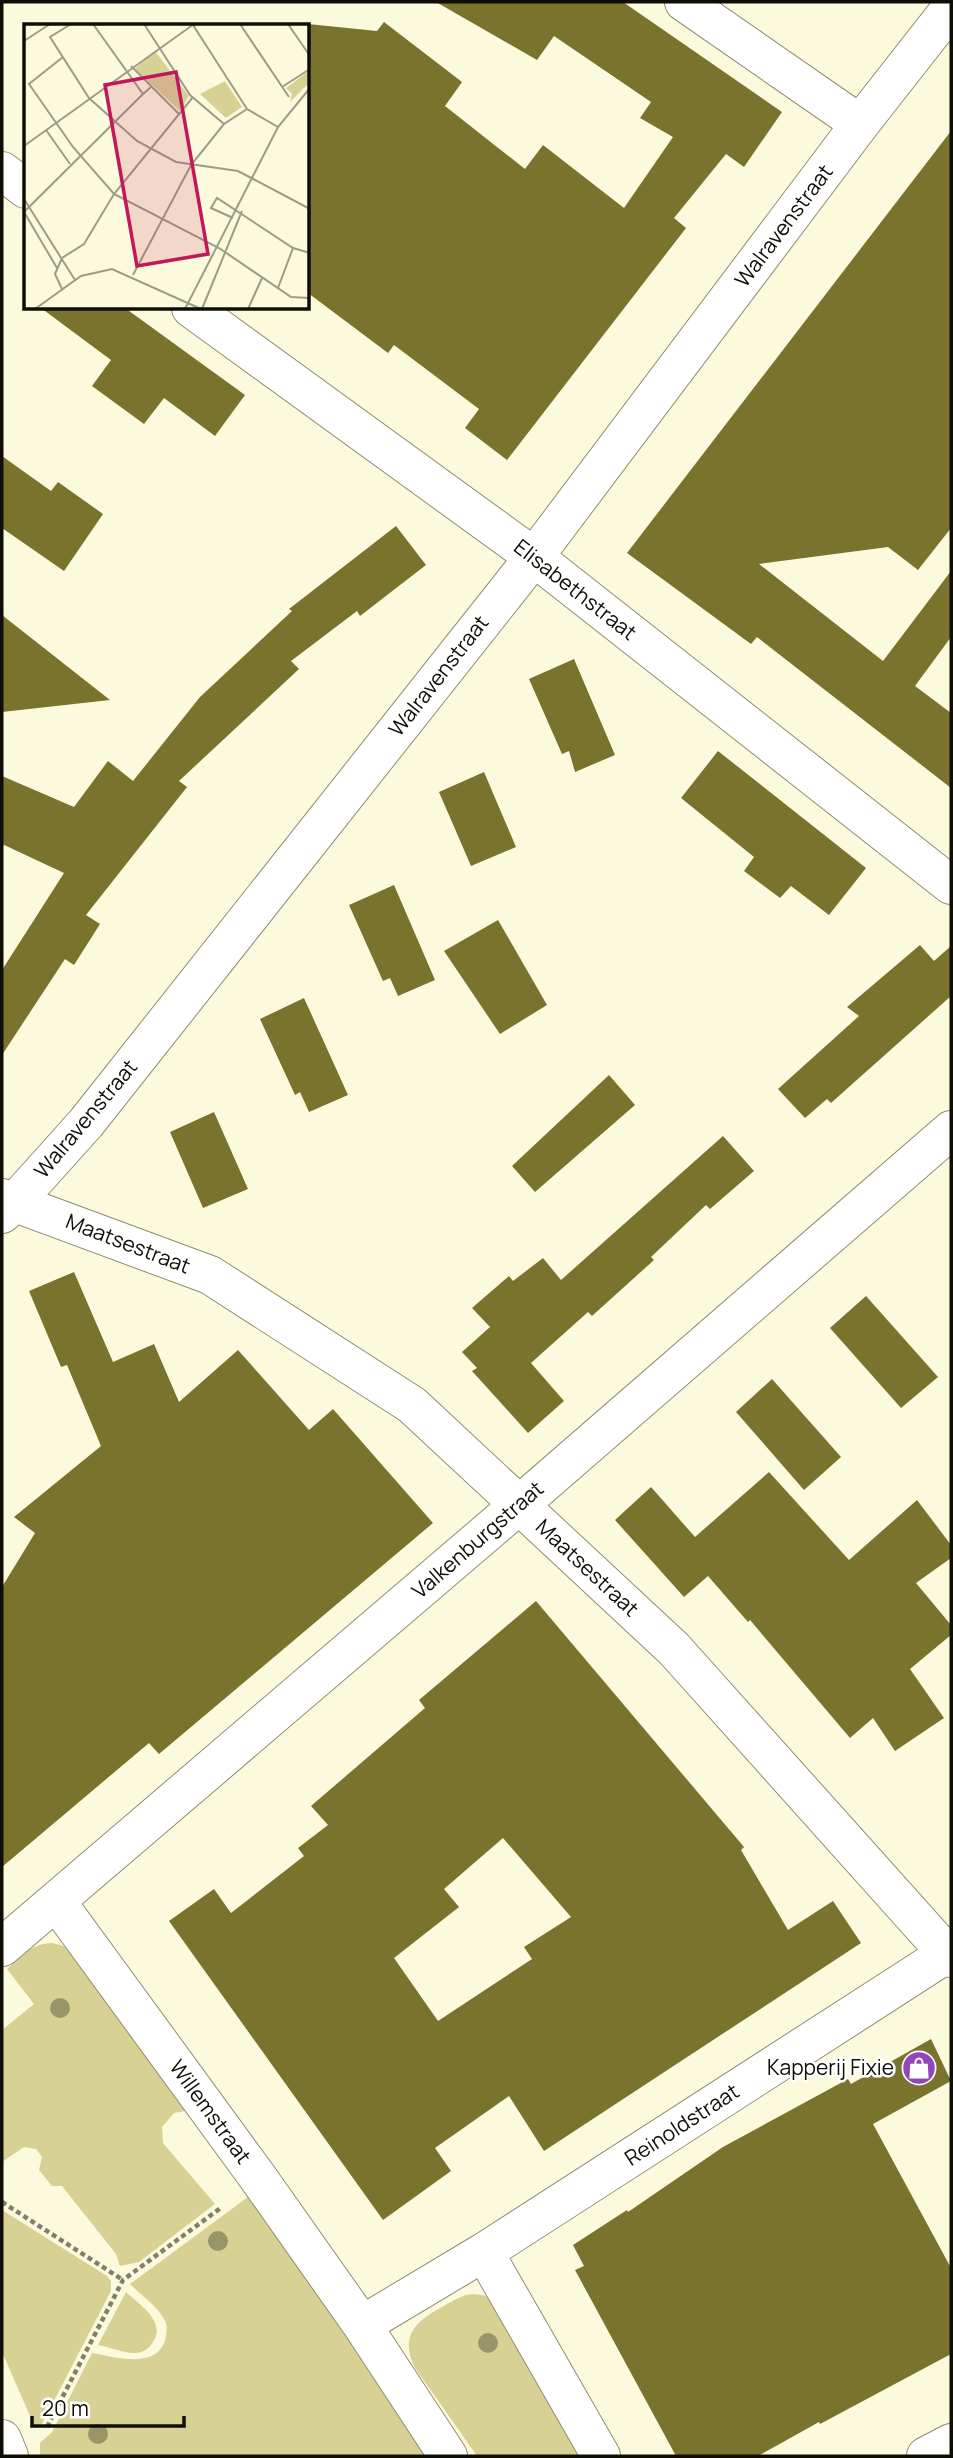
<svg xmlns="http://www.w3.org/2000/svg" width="953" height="2458" viewBox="0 0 953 2458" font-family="Manrope,sans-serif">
<rect width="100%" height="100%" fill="#fcfadd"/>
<path fill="#d7d293" d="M 52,1943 L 64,1946 L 73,1952 L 186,2111 L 174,2113 L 162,2127 L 163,2143 L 215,2204 L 139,2262 L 120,2266 L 116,2254 L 62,2186 L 52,2186 L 39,2170 L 42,2157 L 36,2149 L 24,2147 L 2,2162 L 2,2030 L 34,2004 L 7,1969 C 22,1955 31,1944 52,1943 Z
M 248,2197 L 433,2456 L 40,2456 L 40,2443 L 52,2432 L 92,2353 C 114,2357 156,2370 165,2340 C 167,2332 168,2326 164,2319 C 157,2306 140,2294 130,2284 Z
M 2,2210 L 107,2276 L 111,2281 L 111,2291 L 42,2424 L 34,2425 L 2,2352 Z
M 126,2292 C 140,2305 169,2323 151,2345 C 148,2349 143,2352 137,2353 C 125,2354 110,2347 98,2345 Z
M 473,2294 L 483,2295 L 493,2300 L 584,2456 L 477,2456 L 415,2368 C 399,2336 416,2321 442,2307 C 453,2301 461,2295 473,2294 Z"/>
<path fill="#79732e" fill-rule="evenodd" d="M 436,2 L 623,2 L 782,112 L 744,167 L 726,154 L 674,218 L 686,228 L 507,460 L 465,428 L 479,409 L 394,345 L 388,353 L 308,293 L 308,24 L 377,31 L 384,22 L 462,82 L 445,106 L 525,169 L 543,145 L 624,208 L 673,137 L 640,118 L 651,102 L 554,36 L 537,60 Z
M 951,131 L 951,528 L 918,570 L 888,547 L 759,564 L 883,661 L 951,571 L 951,637 L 915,686 L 951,713 L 951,788 L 757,637 L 751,644 L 627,553 Z
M 41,308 L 125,308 L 245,395 L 215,436 L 164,398 L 144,424 L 92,386 L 111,360 Z
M 2,456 L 51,491 L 58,482 L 103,514 L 64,571 L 2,528 Z
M 396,526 L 426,565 L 360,616 L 357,611 L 291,661 L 299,669 L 179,781 L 187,787 L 86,915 L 100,924 L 74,965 L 65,959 L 2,1055 L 2,970 L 64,873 L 2,844 L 2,776 L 74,807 L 108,761 L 133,781 L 200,697 L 292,611 L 289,609 Z
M 2,615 L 110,700 L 2,712 Z
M 574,659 L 615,755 L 575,772 L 569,751 L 562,754 L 529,679 Z
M 718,751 L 866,868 L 829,915 L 791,886 L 780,898 L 744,871 L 754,857 L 681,798 Z
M 484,772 L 516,847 L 471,866 L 439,792 Z
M 394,885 L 435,980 L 398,996 L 390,978 L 383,981 L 349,905 Z
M 498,920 L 547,1005 L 500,1034 L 444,951 Z
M 920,945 L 934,961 L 951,946 L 951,996 L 831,1103 L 827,1099 L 805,1118 L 778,1089 L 859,1016 L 847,1007 Z
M 304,998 L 348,1095 L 309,1112 L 300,1092 L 295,1095 L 260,1019 Z
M 609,1075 L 635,1105 L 535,1192 L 512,1166 Z
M 214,1112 L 248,1189 L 203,1208 L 170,1132 Z
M 723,1136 L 754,1171 L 710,1209 L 706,1205 L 651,1257 L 654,1260 L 592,1316 L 588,1312 L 531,1363 L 564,1401 L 528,1433 L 472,1371 L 477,1368 L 462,1352 L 490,1327 L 472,1308 L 509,1276 L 513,1281 L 543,1258 L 561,1280 Z
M 74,1272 L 113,1362 L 154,1344 L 179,1402 L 238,1350 L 309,1430 L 333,1409 L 433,1523 L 159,1754 L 149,1743 L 2,1867 L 2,1587 L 35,1533 L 14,1517 L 101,1446 L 67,1365 L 61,1367 L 29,1291 Z
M 866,1296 L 938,1377 L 901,1408 L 830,1328 Z
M 772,1379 L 841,1457 L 804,1490 L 736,1412 Z
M 769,1472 L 849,1560 L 917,1500 L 951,1545 L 951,1558 L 916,1583 L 951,1625 L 951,1635 L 910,1669 L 944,1718 L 895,1751 L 873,1718 L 850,1738 L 750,1620 L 748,1622 L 708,1576 L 684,1597 L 615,1520 L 651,1487 L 695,1537 Z
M 536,1601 L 744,1847 L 741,1850 L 788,1930 L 833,1901 L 861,1943 L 544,2151 L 509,2096 L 435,2148 L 451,2171 L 383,2220 L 169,1921 L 214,1889 L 231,1913 L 304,1856 L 298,1848 L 328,1825 L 311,1806 L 425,1708 L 419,1700 ZM 503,1838 L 571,1917 L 524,1947 L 532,1959 L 438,2021 L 394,1958 L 459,1907 L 444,1889 Z
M 931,2039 L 951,2081 L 873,2124 L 951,2268 L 951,2354 L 820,2424 L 819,2422 L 758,2456 L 676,2456 L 575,2270 L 584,2266 L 573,2245 L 627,2210 L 628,2212 L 723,2147 L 848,2079 L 851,2084 Z"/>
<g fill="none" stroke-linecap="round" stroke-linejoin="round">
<g stroke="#8f8d73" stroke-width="40">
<path id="minor" d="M 684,2 L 860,124
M 2,171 L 26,189
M 191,308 L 534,557 L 951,885
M 2,1198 L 210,1275 L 412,1405 L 674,1649 L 951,1958
M 2,1214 L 16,1201 L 86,1123 L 534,557 L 860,124 L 951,8
M 56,1901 L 259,2179 L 362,2325 L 448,2456
M 2,1947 L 519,1505 L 951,1130
M 484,2252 L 951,1951
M 362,2325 L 484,2252 L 601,2456
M 2,2439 L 9,2456
M 926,2456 L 951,2443"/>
</g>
<path stroke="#81806d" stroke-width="4.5" stroke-dasharray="5 3.5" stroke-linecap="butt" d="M 2,2202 L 123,2280
M 47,2427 L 123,2280 L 222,2207"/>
<use href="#minor" stroke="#fff" stroke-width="38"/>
</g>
<g fill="#99956a">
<circle cx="60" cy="2008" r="10"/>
<circle cx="218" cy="2241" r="10"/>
<circle cx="488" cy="2343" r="10"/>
<circle cx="98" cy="2434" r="10"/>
</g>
<defs>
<g id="shop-disc" transform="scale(1.75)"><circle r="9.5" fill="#9346b7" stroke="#fff"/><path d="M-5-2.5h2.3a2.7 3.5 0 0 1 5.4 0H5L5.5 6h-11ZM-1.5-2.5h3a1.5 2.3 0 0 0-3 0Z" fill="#fff"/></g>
</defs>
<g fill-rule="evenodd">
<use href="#shop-disc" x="919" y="2068"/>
</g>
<g text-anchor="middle" stroke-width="5" stroke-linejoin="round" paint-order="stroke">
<g font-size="21" fill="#0f0e05" stroke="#fff">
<text transform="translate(784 226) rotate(-53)" y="7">Walravenstraat</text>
<text transform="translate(575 590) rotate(38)" y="7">Elisabethstraat</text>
<text transform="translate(439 676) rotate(-52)" y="7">Walravenstraat</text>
<text transform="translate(86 1119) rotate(-50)" y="7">Walravenstraat</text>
<text transform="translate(128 1244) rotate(21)" y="7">Maatsestraat</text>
<text transform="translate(478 1540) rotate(-41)" y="7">Valkenburgstraat</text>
<text transform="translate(587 1568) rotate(43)" y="7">Maatsestraat</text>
<text transform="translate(210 2112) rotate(54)" y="7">Willemstraat</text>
<text transform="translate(682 2125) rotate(-33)" y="7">Reinoldstraat</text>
</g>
<g font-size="21" fill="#0f0e05" stroke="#fff" text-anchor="end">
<text x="894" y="2075">Kapperij Fixie</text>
</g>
</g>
<g transform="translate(24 24)">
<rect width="285" height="285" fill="#fcfadd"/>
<path d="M 131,27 L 165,72 L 156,87 L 111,45 ZM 285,47 L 285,59 L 266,78 L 268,70 L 262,64 ZM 201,57 L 218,83 L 202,94 L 176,70 Z" fill="#d7d293"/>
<path fill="none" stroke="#9d9c87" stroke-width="2" d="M 47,0 L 26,13 L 65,74 L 113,117 L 152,138 L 214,147 L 286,185M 69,0 L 119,70 L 127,63M 120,0 L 166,71 L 200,100M 216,0 L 265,73M 264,0 L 286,32M 169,1 L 223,85 L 254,103M 0,17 L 26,0M 39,33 L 5,60 L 49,123 L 90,170 L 195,224 L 267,273 L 286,274M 107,42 L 155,90M 258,63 L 286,45M 22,106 L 46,140M 0,122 L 170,0M 0,175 L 51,256M 0,188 L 119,70M 0,188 L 33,244M 209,194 L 187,184 L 193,174 L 269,224 L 286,229M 38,234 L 60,220 L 90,170 L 169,73M 38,234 L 31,250 L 38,265M 109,251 L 167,141 L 200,100 L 223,85M 254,264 L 269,224M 11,285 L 57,252 L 88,245 L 177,285M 161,285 L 254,103 L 286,64M 178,285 L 218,187M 224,285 L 238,254"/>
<path fill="#c2185b" fill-opacity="0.15" stroke="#c2185b" stroke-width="3.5" d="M 152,48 L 184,230 L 113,242 L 81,61 Z"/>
<rect width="285" height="285" fill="none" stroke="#0f0e05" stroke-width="3.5"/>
</g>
<rect width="953" height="2458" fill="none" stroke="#0f0e05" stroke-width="7"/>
<path d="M32 2416v10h152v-10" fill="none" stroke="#0f0e05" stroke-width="3.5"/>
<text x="42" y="2416" font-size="21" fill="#0f0e05" stroke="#ffffff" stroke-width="5" paint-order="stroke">20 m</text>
</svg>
